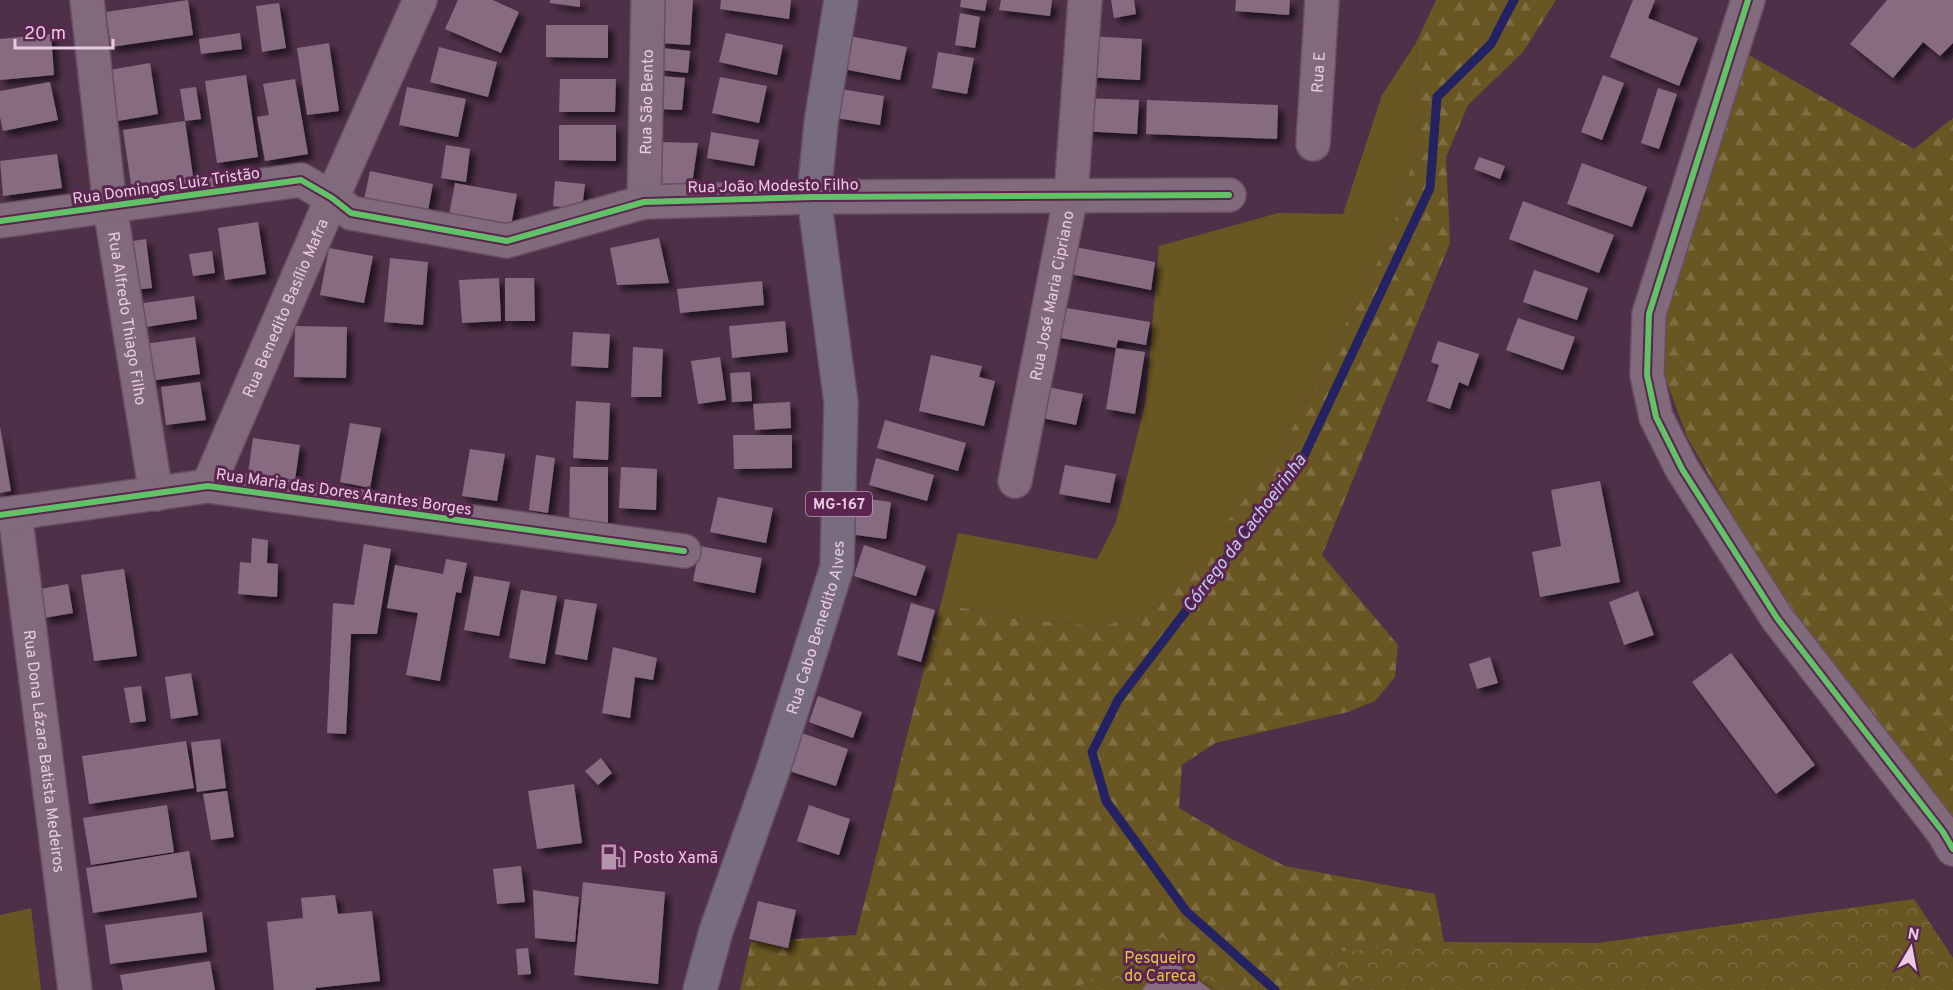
<svg xmlns="http://www.w3.org/2000/svg" width="1953" height="990" viewBox="0 0 1953 990" font-family="Overpass,sans-serif">
<defs>
<pattern id="forest-firs" width="22" height="20" patternUnits="userSpaceOnUse" patternTransform="scale(1.5)"><rect width="22" height="20" fill="#685722"/><path d="M5 1l3.5 6h-7zM16 11l3.5 6h-7z" fill="#7e6e42"/></pattern>
<pattern id="park-crowns" width="20" height="18" patternUnits="userSpaceOnUse" patternTransform="scale(1.5)"><rect width="20" height="18" fill="#685722"/><path d="M2 6a3 3 0 1 1 6 0M12 15a3 3 0 1 1 6 0" fill="none" stroke="#7e6e42"/></pattern>
<filter id="shadow"><feDropShadow dx="5.5" dy="5.5" stdDeviation="3" flood-color="#0009"/></filter>
</defs>
<rect width="100%" height="100%" fill="#4e3148"/>
<path fill="#685722" d="M 1416,43 L 1419,142 L 1389,240 L 1279,454 L 1169,600 L 1104,627 L 1011,618 L 941,603 L 958,533 L 1097,559 L 1116,522 L 1146,400 L 1159,246 L 1278,213 L 1343,214 L 1382,95 Z
M 31,908 L 41,990 L 0,990 L 0,915 Z"/>
<path fill="url(#forest-firs)" d="M 1436,0 L 1556,0 L 1523,52 L 1468,105 L 1446,157 L 1450,243 L 1322,555 L 1398,645 L 1395,677 L 1375,701 L 1348,712 L 1215,743 L 1182,765 L 1179,808 L 1228,837 L 1285,866 L 1435,894 L 1444,942 L 1315,954 L 1364,990 L 1224,990 L 1163,938 L 1073,990 L 740,990 L 751,942 L 856,935 L 941,603 L 1011,618 L 1104,627 L 1168,600 L 1279,454 L 1389,240 L 1419,142 L 1416,43 Z
M 1747,54 L 1914,149 L 1953,118 L 1953,821 L 1783,602 L 1687,437 L 1656,352 L 1721,117 Z"/>
<path fill="url(#park-crowns)" d="M 1914,899 L 1953,958 L 1953,990 L 1364,990 L 1314,954 L 1444,942 L 1598,943 Z
M 1163,937 L 1224,990 L 1073,990 Z"/>
<g fill="none" stroke-linecap="round" stroke-linejoin="round">
<path stroke="#242262" stroke-width="9" d="M 1275,990 L 1186,911 L 1106,801 L 1092,752 L 1118,700 L 1303,458 L 1430,188 L 1437,97 L 1491,44 L 1514,0"/>
</g>
<path fill="#876c81" filter="url(#shadow)" d="M 188,0 L 193,35 L 111,47 L 106,12 Z
M 458,0 L 493,0 L 519,12 L 501,53 L 445,29 Z
M 550,0 L 580,0 L 580,7 L 550,3 Z
M 663,0 L 693,0 L 690,45 L 660,43 Z
M 721,0 L 791,0 L 789,19 L 720,9 Z
M 961,0 L 987,0 L 985,11 L 960,7 Z
M 1001,0 L 1052,0 L 1050,16 L 999,10 Z
M 1111,0 L 1134,0 L 1136,14 L 1114,18 Z
M 1236,0 L 1290,0 L 1289,15 L 1235,11 Z
M 1633,0 L 1655,0 L 1648,18 L 1698,38 L 1679,86 L 1610,57 Z
M 1887,0 L 1953,0 L 1953,43 L 1940,56 L 1923,42 L 1893,78 L 1850,44 Z
M 279,3 L 286,48 L 262,52 L 256,6 Z
M 960,13 L 980,17 L 975,48 L 955,45 Z
M 546,25 L 608,25 L 608,58 L 546,57 Z
M 240,33 L 242,49 L 201,54 L 199,39 Z
M 726,33 L 783,45 L 777,75 L 719,62 Z
M 51,34 L 54,75 L 0,80 L 0,39 Z
M 844,35 L 907,47 L 900,80 L 838,68 Z
M 1086,36 L 1142,39 L 1140,80 L 1084,77 Z
M 329,43 L 339,111 L 307,115 L 297,48 Z
M 439,47 L 497,62 L 488,97 L 430,82 Z
M 662,48 L 690,51 L 688,73 L 660,70 Z
M 938,52 L 974,58 L 967,94 L 932,88 Z
M 150,63 L 158,114 L 112,122 L 103,71 Z
M 246,75 L 258,157 L 217,163 L 205,81 Z
M 1603,75 L 1624,83 L 1602,140 L 1581,132 Z
M 661,76 L 685,78 L 682,110 L 658,109 Z
M 720,77 L 767,86 L 759,123 L 712,113 Z
M 295,79 L 308,154 L 265,161 L 257,117 L 269,115 L 263,84 Z
M 560,79 L 616,79 L 615,112 L 559,112 Z
M 50,82 L 58,120 L 3,131 L 0,117 L 0,91 Z
M 196,87 L 201,119 L 185,121 L 180,89 Z
M 407,87 L 466,99 L 458,137 L 399,125 Z
M 1658,88 L 1677,94 L 1659,149 L 1641,143 Z
M 840,89 L 884,96 L 880,125 L 836,118 Z
M 1082,98 L 1139,100 L 1137,134 L 1080,131 Z
M 1147,100 L 1278,105 L 1277,139 L 1146,134 Z
M 185,121 L 194,183 L 132,191 L 123,130 Z
M 559,125 L 616,125 L 616,161 L 559,160 Z
M 711,132 L 759,140 L 754,166 L 707,158 Z
M 660,142 L 698,143 L 692,184 L 660,185 Z
M 446,145 L 470,149 L 466,182 L 441,178 Z
M 57,154 L 62,188 L 3,196 L 0,161 Z
M 1479,157 L 1505,166 L 1500,179 L 1474,169 Z
M 1582,163 L 1647,187 L 1632,227 L 1567,204 Z
M 370,171 L 433,184 L 426,221 L 362,209 Z
M 555,181 L 585,184 L 582,209 L 553,206 Z
M 455,183 L 517,194 L 510,231 L 448,220 Z
M 1523,201 L 1614,235 L 1599,273 L 1509,239 Z
M 258,222 L 266,274 L 225,280 L 218,228 Z
M 659,238 L 669,283 L 617,285 L 610,248 Z
M 146,239 L 152,288 L 133,290 L 126,242 Z
M 1075,247 L 1155,262 L 1151,290 L 1070,274 Z
M 329,248 L 373,256 L 364,303 L 320,295 Z
M 212,251 L 215,273 L 193,276 L 189,254 Z
M 390,258 L 428,262 L 423,325 L 384,322 Z
M 1534,270 L 1588,288 L 1577,320 L 1523,302 Z
M 499,278 L 501,321 L 462,323 L 459,280 Z
M 505,278 L 534,278 L 535,321 L 505,321 Z
M 762,281 L 764,305 L 680,313 L 677,289 Z
M 194,296 L 197,319 L 146,327 L 143,303 Z
M 1055,306 L 1150,322 L 1146,345 L 1118,340 L 1116,348 L 1050,336 Z
M 1518,318 L 1575,337 L 1563,370 L 1506,350 Z
M 785,321 L 788,352 L 732,358 L 729,326 Z
M 295,326 L 347,327 L 346,378 L 294,377 Z
M 573,332 L 610,334 L 608,368 L 571,366 Z
M 195,337 L 200,374 L 150,381 L 144,344 Z
M 1438,341 L 1479,354 L 1468,386 L 1459,382 L 1450,409 L 1427,401 L 1439,365 L 1431,362 Z
M 633,347 L 663,349 L 661,397 L 631,397 Z
M 1116,348 L 1145,352 L 1135,414 L 1106,409 Z
M 931,355 L 982,366 L 979,377 L 995,381 L 984,426 L 919,411 Z
M 720,357 L 726,400 L 698,404 L 691,361 Z
M 750,372 L 752,401 L 732,402 L 730,373 Z
M 200,382 L 206,420 L 166,425 L 161,387 Z
M 1038,385 L 1083,394 L 1076,425 L 1032,416 Z
M 576,401 L 610,403 L 608,460 L 573,458 Z
M 790,402 L 791,428 L 755,430 L 753,404 Z
M 885,420 L 966,443 L 958,471 L 877,448 Z
M 350,423 L 381,428 L 370,488 L 340,482 Z
M 0,426 L 11,491 L 0,493 Z
M 733,435 L 792,435 L 792,468 L 734,469 Z
M 253,438 L 300,445 L 295,480 L 248,473 Z
M 470,449 L 505,454 L 497,501 L 462,496 Z
M 536,455 L 555,458 L 548,513 L 529,510 Z
M 876,458 L 934,475 L 927,501 L 869,485 Z
M 1065,465 L 1116,474 L 1110,503 L 1059,494 Z
M 570,467 L 608,467 L 608,528 L 569,528 Z
M 621,467 L 657,469 L 656,510 L 619,508 Z
M 1600,481 L 1620,582 L 1540,597 L 1532,552 L 1561,546 L 1551,490 Z
M 718,497 L 773,508 L 766,543 L 710,532 Z
M 854,497 L 891,502 L 886,539 L 849,534 Z
M 252,538 L 268,540 L 267,563 L 278,564 L 277,597 L 238,594 L 240,562 L 251,563 Z
M 364,544 L 391,549 L 377,634 L 351,634 L 346,734 L 327,733 L 333,603 L 354,605 Z
M 864,545 L 926,566 L 916,596 L 854,576 Z
M 700,546 L 762,558 L 755,593 L 693,581 Z
M 446,559 L 467,563 L 461,593 L 456,592 L 440,681 L 406,675 L 418,613 L 387,608 L 395,565 L 443,574 Z
M 124,569 L 137,656 L 94,661 L 81,575 Z
M 474,576 L 510,582 L 499,636 L 464,630 Z
M 68,584 L 73,613 L 44,618 L 40,589 Z
M 521,590 L 557,596 L 545,664 L 509,658 Z
M 1638,591 L 1654,635 L 1624,645 L 1609,602 Z
M 565,599 L 597,604 L 587,660 L 555,654 Z
M 911,603 L 935,610 L 921,662 L 897,655 Z
M 613,647 L 657,658 L 653,680 L 635,677 L 630,718 L 602,713 Z
M 1731,653 L 1815,765 L 1776,794 L 1692,682 Z
M 1490,657 L 1498,683 L 1477,689 L 1469,664 Z
M 191,673 L 198,715 L 171,719 L 165,677 Z
M 141,686 L 146,721 L 130,723 L 124,688 Z
M 818,696 L 862,712 L 853,738 L 809,722 Z
M 799,732 L 848,749 L 836,786 L 786,770 Z
M 220,739 L 226,788 L 197,792 L 191,742 Z
M 186,741 L 194,788 L 89,804 L 82,756 Z
M 601,758 L 612,773 L 598,785 L 585,771 Z
M 574,784 L 582,843 L 537,849 L 528,791 Z
M 227,791 L 234,837 L 211,840 L 203,794 Z
M 167,805 L 174,852 L 91,865 L 83,818 Z
M 809,805 L 850,819 L 839,855 L 797,841 Z
M 189,851 L 197,897 L 93,913 L 86,868 Z
M 521,866 L 525,902 L 497,904 L 493,869 Z
M 583,882 L 665,892 L 658,984 L 574,975 Z
M 533,890 L 579,897 L 575,942 L 535,938 Z
M 335,895 L 338,914 L 372,911 L 380,981 L 315,988 L 316,990 L 274,990 L 267,922 L 303,918 L 301,898 Z
M 758,901 L 796,910 L 788,948 L 749,939 Z
M 202,912 L 207,952 L 110,964 L 105,925 Z
M 528,948 L 531,974 L 518,975 L 516,949 Z
M 1168,957 L 1211,990 L 1142,990 Z
M 210,961 L 215,990 L 123,990 L 120,975 Z"/>
<g fill="none" stroke-linecap="round" stroke-linejoin="round">
<g stroke="#694f63" stroke-width="36">
<g id="minor">
<path id="s1" d="M 87,0 L 110,207 L 156,494"/>
<path d="M 1748,0 L 1649,314 L 1647,375 L 1656,417 L 1682,469 L 1777,618 L 1943,832 L 1953,849"/>
<path id="s2" d="M 1313,144 L 1322,0"/>
<path id="s3" d="M 644,202 L 648,0"/>
<path d="M 0,221 L 301,180 L 332,198 L 351,213 L 507,241 L 644,202 L 814,197 L 1229,195"/>
<path id="s4" d="M 1015,481 L 1071,195 L 1085,0"/>
<path id="s5" d="M 208,486 L 332,198 L 420,0"/>
<path id="s6" d="M 15,513 L 75,990"/>
<path d="M 0,515 L 208,486 L 684,551"/>
</g>
</g>
<g stroke="#694f63" stroke-width="36">
<g id="major">
<path id="s7" d="M 700,990 L 716,931 L 773,770 L 837,567 L 841,403 L 814,197 L 821,123 L 841,0"/>
</g>
</g>
<use href="#minor" stroke="#806a7b" stroke-width="33"/>
<use href="#major" stroke="#786d7e" stroke-width="33"/>
<g stroke="#5a254f" stroke-width="10">
<path id="cycleway" d="M 1748,0 L 1649,314 L 1647,375 L 1656,417 L 1682,469 L 1777,618 L 1943,832 L 1953,849
M 0,221 L 301,180 L 332,198 L 351,213 L 507,241 L 644,202 L 814,197 L 1229,195
M 0,515 L 208,486 L 684,551"/>
</g>
<use href="#cycleway" stroke="#61c268" stroke-width="6"/>
</g>
<defs>
<g id="fuel-bare" transform="scale(2.07)"><path d="M-5.5-6h7V0h2V4h1.3V-2.5L3-4.5l.8-.8L6-3V5H2.5V1h-1V6h-7ZM-4.2-4.7v3.2H.2V-4.7Z" fill="#b494ab" stroke="#5a254f" stroke-width="2.5" paint-order="stroke"/></g>
</defs>
<g fill-rule="evenodd">
<use href="#fuel-bare" x="613" y="857"/>
</g>
<g text-anchor="middle" stroke-width="6" stroke-linejoin="round" paint-order="stroke">
<rect fill="#5a254f" stroke="#c098b5" stroke-width="1.5" x="806" y="492" width="66" height="24" rx="4.5"/>
<g font-size="15" font-weight="bold" fill="#ebcae1">
<text x="839" y="509">MG-167</text>
</g>
<g font-size="16" fill="#ebcae1" stroke="#5a254f">
<text dy="6" stroke="none"><textPath href="#s2" startOffset="72">Rua E</textPath></text>
<text dy="6" stroke="none"><textPath href="#s3" startOffset="100">Rua São Bento</textPath></text>
<text transform="translate(166 185) rotate(-8)" y="6">Rua Domingos Luiz Tristão</text>
<text transform="translate(773 185) rotate(-1)" y="6">Rua João Modesto Filho</text>
<text dy="6" stroke="none"><textPath href="#s4" startOffset="189">Rua José Maria Cipriano</textPath></text>
<text dy="6" stroke="none"><textPath href="#s5" startOffset="194">Rua Benedito Basílio Mafra</textPath></text>
<text dy="6" stroke="none"><textPath href="#s1" startOffset="321">Rua Alfredo Thiago Filho</textPath></text>
<text transform="translate(344 491) rotate(8)" y="6">Rua Maria das Dores Arantes Borges</text>
<text dy="6" stroke="none"><textPath href="#s7" startOffset="381">Rua Cabo Benedito Alves</textPath></text>
<text dy="6" stroke="none"><textPath href="#s6" startOffset="240">Rua Dona Lázara Batista Medeiros</textPath></text>
</g>
<g font-size="16" fill="#ebcae1" stroke="#5a254f" text-anchor="start">
<text x="633" y="863">Posto Xamã</text>
</g>
<g font-size="16" fill="#e3c645" stroke="#5a254f">
<text x="1160" y="963">Pesqueiro<tspan x="1160" dy="18">do Careca</tspan></text>
</g>
<g font-size="18" font-style="italic" fill="#c1c9f2" stroke="#5a254f">
<text transform="translate(1244 533) rotate(-53)" y="6">Córrego da Cachoeirinha</text>
</g>
</g>
<g transform="translate(1911 948) rotate(10)" stroke="#5a254f" stroke-width="4.5" paint-order="stroke">
<path d="M0-4.5L10 22L0 15L-10 22Z" fill="#ebcae1"/>
<text y="-9" font-size="16" font-weight="bold" text-anchor="middle" fill="#ebcae1">N</text>
</g>
<path d="M15 39v9h98v-9" fill="none" stroke="#ebcae1" stroke-width="3"/>
<text x="24" y="39" font-size="18" fill="#ebcae1" stroke="#5a254f" stroke-width="4.5" paint-order="stroke">20 m</text>
</svg>
